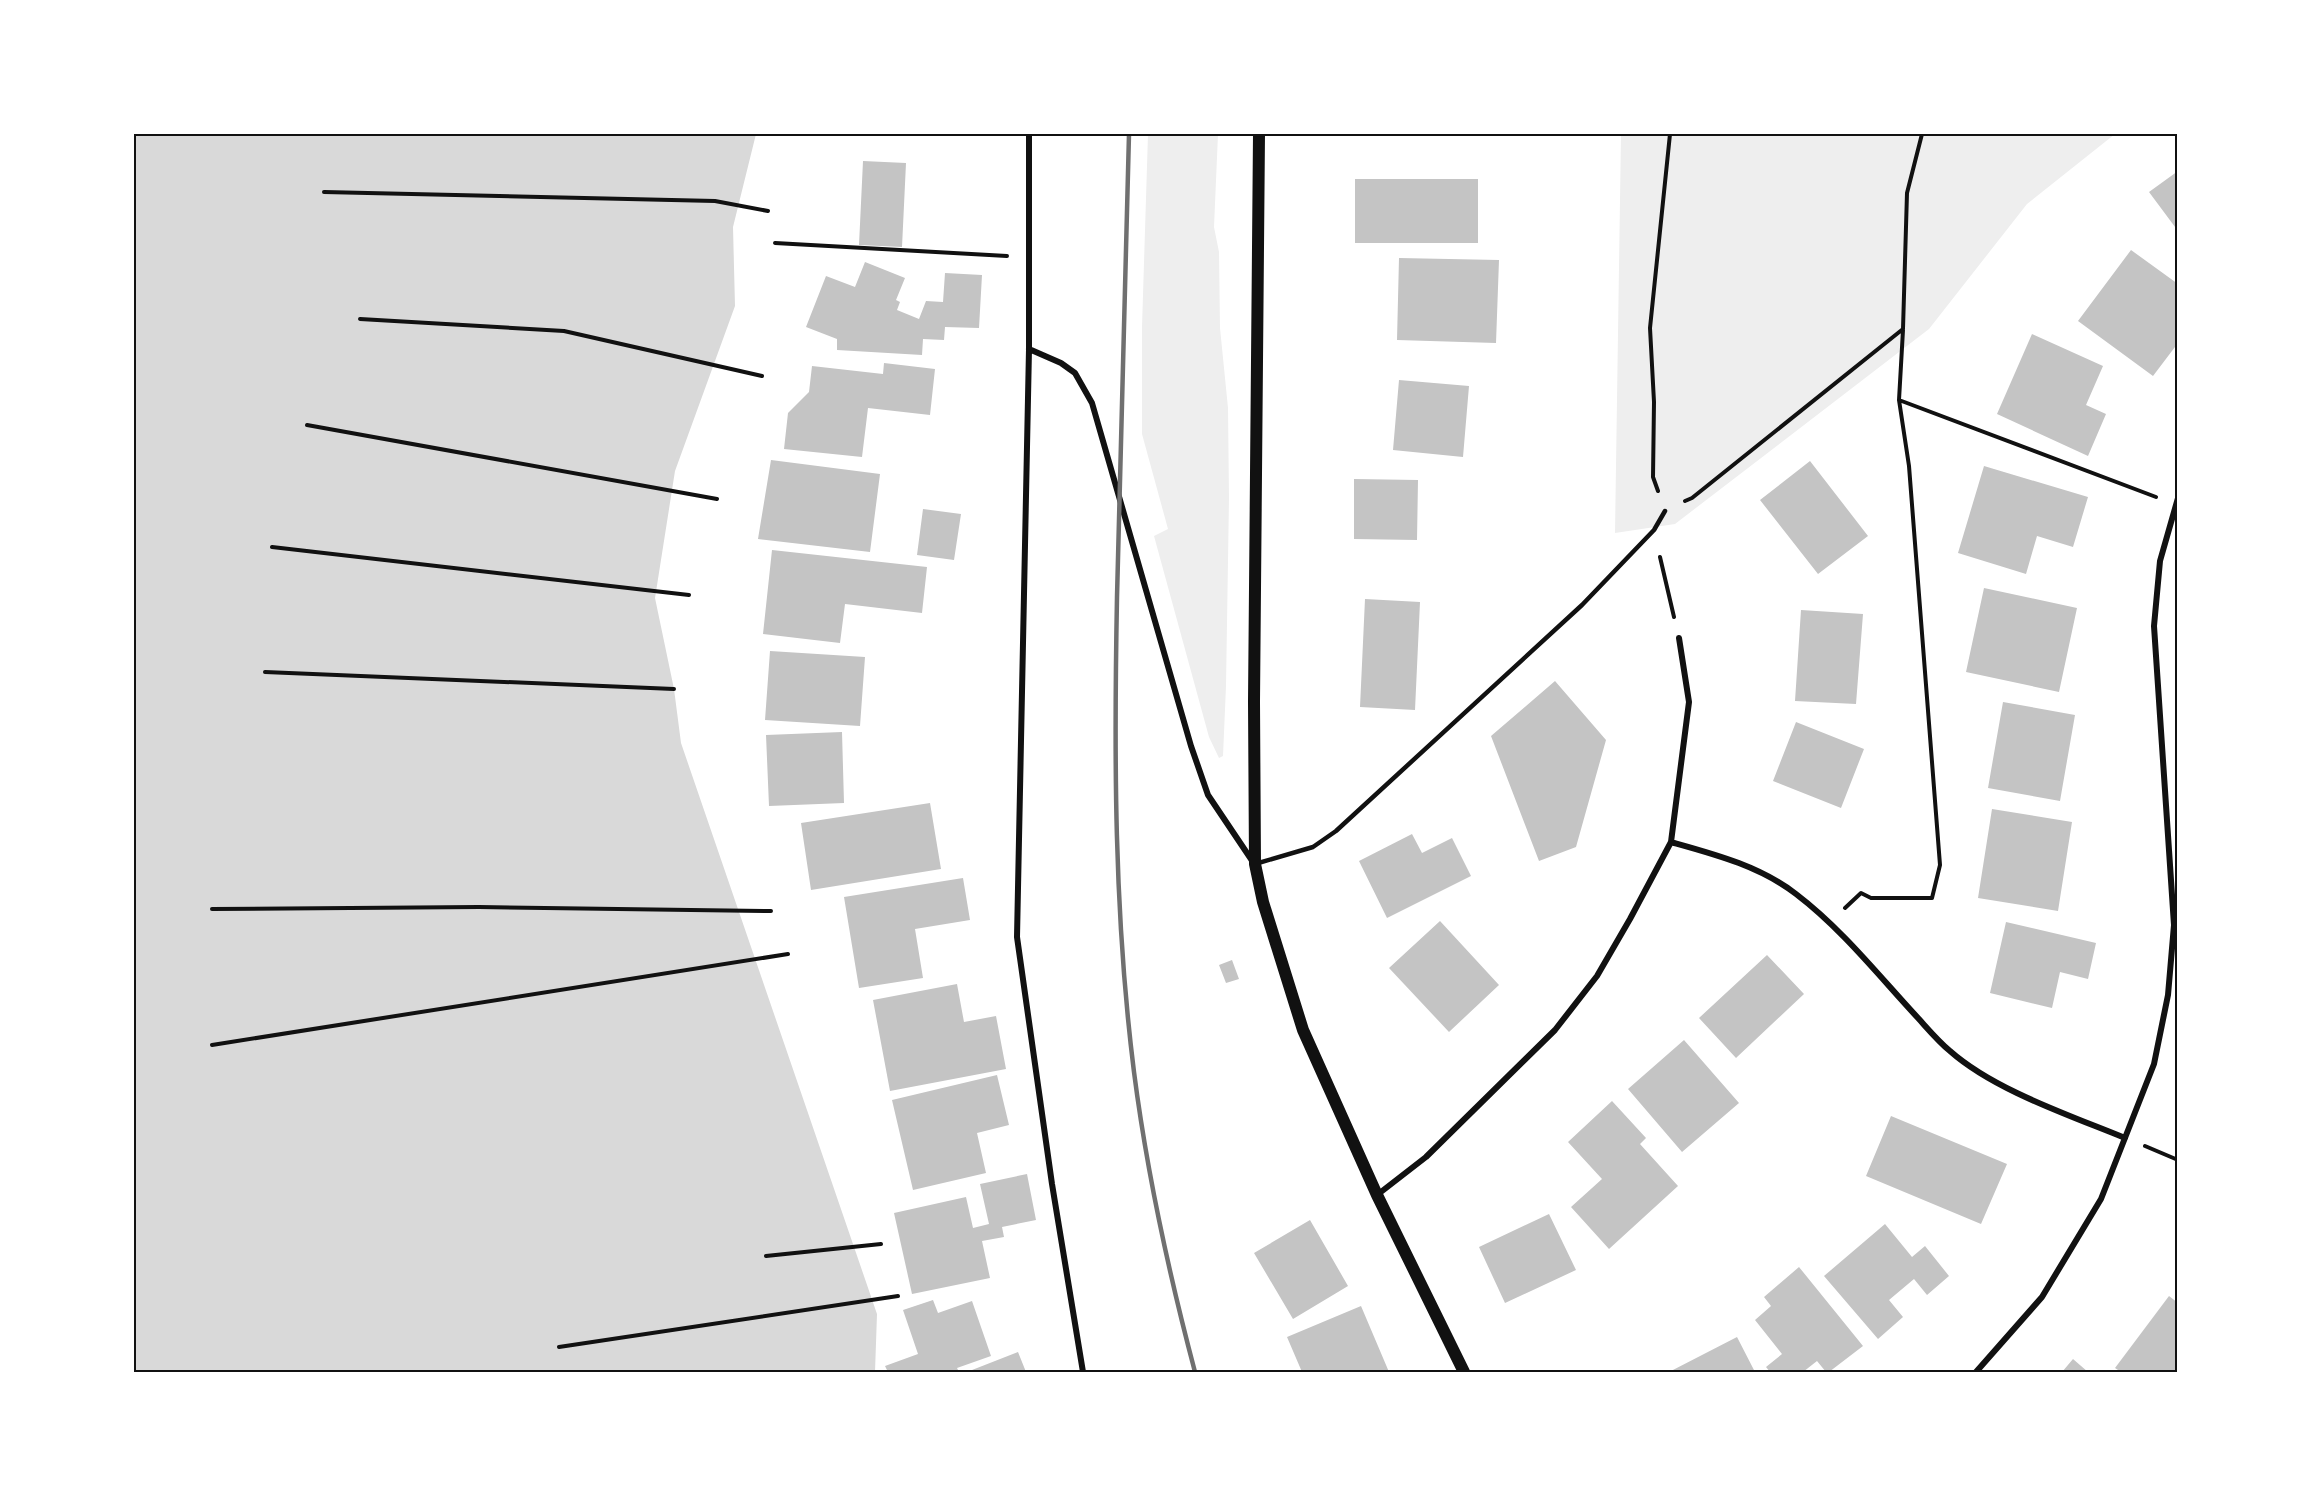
<svg xmlns="http://www.w3.org/2000/svg" width="2311" height="1506" viewBox="0 0 2311 1506" font-family="'DM Sans',sans-serif">
<rect width="100%" height="100%" fill="#fff"/>
<path fill="#eee" d="M 1148,134 L 1218,134 L 1214,227 L 1219,252 L 1220,328 L 1228,408 L 1229,498 L 1226,686 L 1223,756 L 1219,758 L 1209,737 L 1154,536 L 1168,529 L 1142,434 L 1142,327 Z
M 1621,134 L 2115,134 L 2027,204 L 1929,329 L 1675,524 L 1615,533 Z"/>
<path fill="#d9d9d9" d="M 134,134 L 756,134 L 733,227 L 735,306 L 675,471 L 655,598 L 674,689 L 681,743 L 877,1314 L 875,1372 L 134,1372 Z"/>
<path fill="#c4c4c4" d="M 863,161 L 906,163 L 902,247 L 859,245 Z
M 2178,171 L 2178,231 L 2149,192 Z
M 1355,179 L 1478,179 L 1478,243 L 1355,243 Z
M 2131,250 L 2178,284 L 2178,343 L 2153,376 L 2078,321 Z
M 1399,258 L 1499,260 L 1496,343 L 1397,340 Z
M 865,262 L 905,278 L 896,300 L 900,302 L 897,310 L 919,319 L 926,301 L 943,302 L 945,273 L 982,275 L 979,328 L 945,327 L 944,340 L 923,339 L 922,355 L 837,350 L 837,339 L 806,327 L 826,276 L 855,287 Z
M 2032,334 L 2103,366 L 2086,405 L 2106,414 L 2088,456 L 1997,414 Z
M 884,363 L 935,369 L 930,415 L 868,408 L 862,457 L 784,449 L 788,413 L 809,392 L 812,366 L 883,374 Z
M 1399,380 L 1469,386 L 1463,457 L 1393,450 Z
M 771,460 L 880,474 L 870,552 L 758,539 Z
M 1810,461 L 1868,536 L 1818,574 L 1760,500 Z
M 1984,466 L 2088,497 L 2073,547 L 2037,536 L 2026,574 L 1958,553 Z
M 1354,479 L 1418,480 L 1417,540 L 1354,539 Z
M 923,509 L 961,514 L 954,560 L 917,555 Z
M 772,550 L 927,567 L 922,613 L 845,604 L 840,643 L 763,634 Z
M 1984,588 L 2077,608 L 2059,692 L 1966,672 Z
M 1365,599 L 1420,602 L 1415,710 L 1360,707 Z
M 1801,610 L 1863,614 L 1856,704 L 1795,701 Z
M 770,651 L 865,657 L 860,726 L 765,720 Z
M 1555,681 L 1606,740 L 1576,847 L 1539,861 L 1491,736 Z
M 2003,702 L 2075,715 L 2060,801 L 1988,788 Z
M 1796,722 L 1864,749 L 1841,808 L 1773,781 Z
M 842,732 L 844,803 L 769,806 L 766,735 Z
M 930,803 L 941,869 L 811,890 L 801,823 Z
M 1992,809 L 2072,822 L 2058,911 L 1978,898 Z
M 1412,834 L 1422,853 L 1452,838 L 1471,876 L 1387,918 L 1359,861 Z
M 963,878 L 970,920 L 915,929 L 923,978 L 859,988 L 844,897 Z
M 1440,921 L 1499,985 L 1449,1032 L 1389,968 Z
M 2006,922 L 2096,943 L 2088,979 L 2060,972 L 2052,1008 L 1990,993 Z
M 1767,955 L 1804,994 L 1736,1058 L 1699,1018 Z
M 1232,960 L 1239,979 L 1226,983 L 1219,965 Z
M 957,984 L 964,1022 L 996,1016 L 1006,1069 L 890,1091 L 873,1000 Z
M 1684,1040 L 1739,1103 L 1682,1152 L 1628,1089 Z
M 997,1075 L 1009,1125 L 977,1133 L 986,1173 L 913,1190 L 892,1100 Z
M 1612,1101 L 1646,1138 L 1640,1144 L 1678,1186 L 1609,1249 L 1571,1207 L 1602,1179 L 1568,1142 Z
M 1891,1116 L 2007,1164 L 1981,1224 L 1866,1176 Z
M 1027,1174 L 1036,1220 L 1002,1227 L 1004,1237 L 982,1241 L 990,1278 L 912,1294 L 894,1213 L 966,1197 L 973,1228 L 989,1224 L 980,1184 Z
M 1549,1214 L 1576,1270 L 1505,1303 L 1479,1247 Z
M 1310,1220 L 1348,1286 L 1293,1319 L 1254,1253 Z
M 1885,1224 L 1912,1257 L 1925,1246 L 1949,1276 L 1927,1295 L 1914,1279 L 1889,1300 L 1903,1317 L 1878,1339 L 1824,1276 Z
M 1799,1267 L 1863,1346 L 1829,1372 L 1826,1372 L 1817,1361 L 1803,1372 L 1770,1372 L 1766,1367 L 1782,1354 L 1755,1320 L 1771,1306 L 1764,1297 Z
M 2169,1296 L 2178,1303 L 2178,1372 L 2121,1372 L 2115,1368 Z
M 933,1300 L 938,1313 L 972,1301 L 991,1356 L 957,1368 L 959,1372 L 888,1372 L 885,1366 L 918,1354 L 903,1310 Z
M 1361,1306 L 1389,1372 L 1302,1372 L 1287,1337 Z
M 1737,1337 L 1755,1372 L 1669,1372 Z
M 1018,1352 L 1026,1372 L 973,1372 L 972,1370 Z
M 2073,1359 L 2088,1372 L 2062,1372 Z"/>
<g fill="none" stroke-linecap="round" stroke-linejoin="round">
<path stroke="#111" stroke-width="4" d="M 324,192 L 715,201 L 768,211
M 775,243 L 1007,256
M 360,319 L 564,331 L 762,376
M 1899,400 L 2156,497
M 307,425 L 717,499
M 1658,491 L 1653,477 L 1654,402 L 1650,328 L 1670,134
M 1685,501 L 1692,498 L 1903,329 L 1907,193 L 1922,134
M 272,547 L 689,595
M 1660,557 L 1674,617
M 265,672 L 674,689
M 1845,908 L 1861,893 L 1871,898 L 1932,898 L 1940,865 L 1909,466 L 1899,400 L 1903,330
M 212,909 L 479,907 L 771,911
M 212,1045 L 788,954
M 2145,1146 L 2178,1160
M 766,1256 L 881,1244
M 559,1347 L 898,1296"/>
<path stroke="#111" stroke-width="4.5" d="M 1255,864 L 1313,847 L 1336,831 L 1582,605 L 1654,530 L 1665,511"/>
<path stroke="#111" stroke-width="6" d="M 1029,134 L 1029,349 L 1017,937 L 1052,1184 L 1083,1372
M 1029,349 L 1061,363 L 1075,373 L 1092,403 L 1191,746 L 1208,795 L 1253,862
M 1671,842 C 1714,854 1760,866 1796,894 C 1842,929 1879,976 1918,1018 C 1928,1029 1938,1041 1950,1051 C 1994,1090 2069,1115 2125,1138
M 1377,1195 L 1426,1157 L 1555,1030 L 1597,976 L 1630,919 L 1671,842 L 1689,702 L 1679,638
M 1976,1372 L 2042,1297 L 2101,1199 L 2154,1064 L 2168,995 L 2174,925 L 2154,626 L 2160,561 L 2178,498"/>
<path stroke="#111" stroke-width="12" d="M 1259,134 L 1254,702 L 1255,864 L 1263,902 L 1303,1030 L 1377,1195 L 1464,1372"/>
<path stroke="#707070" stroke-width="4.5" d="M 1129,134 C 1125,288 1120,442 1117,597 C 1114,755 1114,914 1134,1072 C 1147,1173 1169,1274 1195,1372"/>
</g>
<rect width="2311" height="1506" fill="none" stroke="#ffffff" stroke-width="270"/>
<rect x="135" y="135" width="2041" height="1236" fill="none" stroke="#111" stroke-width="2"/>
</svg>
